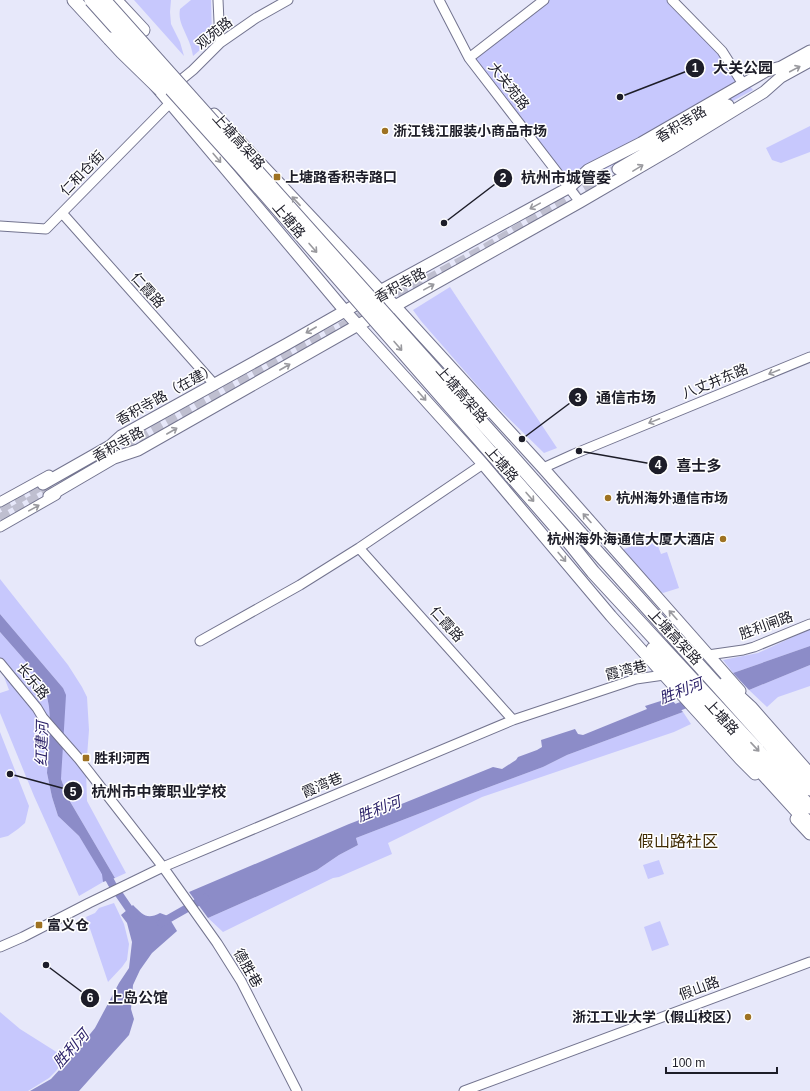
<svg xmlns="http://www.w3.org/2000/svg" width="810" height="1091" viewBox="0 0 810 1091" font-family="Arial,'Noto Sans SC',sans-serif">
<rect width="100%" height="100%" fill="#e7e8fa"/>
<path fill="#c7c8fd" d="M 134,0 L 171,0 L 170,12 L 171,24 L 180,42 L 184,56 Z
M 191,0 L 211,0 L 212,36 L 208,43 L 193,56 C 192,50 190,43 187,37 C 183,27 178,20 180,9 Z
M 544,0 L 672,0 L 722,51 L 753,90 L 643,150 L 570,187 L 469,58 Z
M 810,126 L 810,152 L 781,163 L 772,160 L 766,148 Z
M 450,287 L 557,448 L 544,453 L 490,400 L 421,321 L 413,310 Z
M 655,538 L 661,554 L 667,552 L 679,588 L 663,593 L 658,590 L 623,553 L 624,549 Z
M 0,579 L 68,665 L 82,687 L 87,697 L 89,730 L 86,770 L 87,801 L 126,873 L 115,878 L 68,798 L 61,779 L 63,688 L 0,614 Z
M 810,629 L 810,646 L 733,673 L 723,660 L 758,653 Z
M 0,632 L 29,665 L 42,685 L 47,696 L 49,707 L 50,721 L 47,773 L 52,797 L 58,816 L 79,836 L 103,874 L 103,882 L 79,896 L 34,796 L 0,713 L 0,693 L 9,690 L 0,666 Z
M 810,665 L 810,686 L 778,697 L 767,707 L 749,690 Z
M 683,712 L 691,724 L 674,732 L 482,797 L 388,843 L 392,854 L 339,877 L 333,878 L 223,932 L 208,918 L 317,870 L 339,855 L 358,845 L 356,838 L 457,799 L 543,767 L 567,755 Z
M 0,732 L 29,806 L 25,823 L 18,829 L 8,836 L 0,838 Z
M 659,860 L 664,874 L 648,879 L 643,865 Z
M 114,903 L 124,924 L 129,944 L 127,960 L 122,967 L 108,982 L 86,917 L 95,913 L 99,908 Z
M 660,921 L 669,945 L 652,951 L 644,927 Z
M 0,1012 L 20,1029 L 66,1058 L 56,1071 L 49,1078 L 28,1091 L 0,1091 Z"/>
<path fill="#8c8cc8" d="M 0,614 L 63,688 L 66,695 L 61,779 L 68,798 L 115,878 L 103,882 L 102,874 L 79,836 L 58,816 L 52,797 L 47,773 L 50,721 L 49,707 L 47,696 L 42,685 L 29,665 L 0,632 Z
M 810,646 L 810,665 L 749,690 L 733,673 Z
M 670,698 L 683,712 L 567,755 L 543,767 L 457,799 L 356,838 L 358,845 L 339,855 L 317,870 L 208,918 L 189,892 L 349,824 L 404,803 L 493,767 L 502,769 L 516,760 L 518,757 L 537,750 L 542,747 L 541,740 L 575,729 L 578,734 L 583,735 L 647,709 L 645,706 Z
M 133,905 C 143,915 147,920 160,913 L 168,916 L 177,931 L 152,953 L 140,970 L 133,985 L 131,1009 L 134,1019 L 129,1035 L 79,1091 L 30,1091 L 51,1079 L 73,1055 L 95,1028 L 119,983 L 129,968 L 132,942 L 127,923 L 121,915 Z"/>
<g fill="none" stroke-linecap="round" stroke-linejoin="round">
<path stroke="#8c8cc8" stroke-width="8" d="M 668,711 L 694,701
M 105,871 L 112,884 L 134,916
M 161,923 L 205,898"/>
<path stroke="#bfbfd0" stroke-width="11" stroke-dasharray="11 5.5" stroke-linecap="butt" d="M 110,456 L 298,351 L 487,248 L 618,169
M 0,508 L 43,484
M 0,519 L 57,487"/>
<g stroke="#73748f" stroke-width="11">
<path id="minor" d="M 218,0 L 220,43
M 439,0 L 469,58 L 580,202
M 672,0 L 722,51 L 743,84
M 469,58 L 544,0
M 182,79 L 193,70 L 220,43 L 256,18 L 288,0
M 62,213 L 214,384
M 0,226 L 46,229 L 170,103
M 543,468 L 574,454 L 810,357
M 0,502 L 49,475
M 0,527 L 56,495
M 359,548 L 513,720
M 200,641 L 300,585 L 359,548 L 483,464
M 708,655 L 743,650 L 754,647 L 810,624
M 0,663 L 37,708 L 43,718 L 79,759 L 163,867 L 217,943 L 241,981 L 297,1091
M 0,947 L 23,937 L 89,903 L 163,867 L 513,720 L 636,679 L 664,675
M 464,1091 L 810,962"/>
</g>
<g stroke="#73748f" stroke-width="13">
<path id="major" d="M 154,84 L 345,311 L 483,464 L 611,616 L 664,675 L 740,759 L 755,774
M 214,114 L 395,306 L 543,468 L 740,691
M 618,169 L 728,105
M 43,484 L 110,446 L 121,436 L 287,344 L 380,291 L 570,187 L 588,170 L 641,143 L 766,71 L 781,67 L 810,51
M 49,496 L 114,458 L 138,450 L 358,325 L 395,306 L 580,202 L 671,149 L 764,92 L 781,77 L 810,61
M 796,819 L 810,834"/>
</g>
<g stroke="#73748f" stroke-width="15">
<path id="highway" d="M 74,0 L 110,39
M 115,0 L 143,30
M 580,533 L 810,789
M 569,542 L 593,572 L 810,807
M 653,649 L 725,732 L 810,825
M 725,684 L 751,708 L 810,775"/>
</g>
<use href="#minor" stroke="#fff" stroke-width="9"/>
<use href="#major" stroke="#fff" stroke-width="11"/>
<use href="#highway" stroke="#fff" stroke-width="13"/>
<g stroke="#73748f" stroke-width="15" stroke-linecap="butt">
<path id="highway-bridge" d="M 91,0 L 242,168 L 569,542
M 104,0 L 501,444 L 580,533
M 110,39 L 122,52 L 161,90"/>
</g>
<use href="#highway-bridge" stroke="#fff" stroke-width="13"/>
</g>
<defs><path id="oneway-shaft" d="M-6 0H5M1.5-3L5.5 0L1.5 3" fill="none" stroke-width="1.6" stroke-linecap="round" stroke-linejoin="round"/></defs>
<g stroke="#99999e">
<use href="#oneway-shaft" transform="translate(795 69) rotate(-28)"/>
<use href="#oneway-shaft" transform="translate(217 158) rotate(50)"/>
<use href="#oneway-shaft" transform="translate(638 168) rotate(-31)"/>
<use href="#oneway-shaft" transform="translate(296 201) rotate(-133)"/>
<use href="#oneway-shaft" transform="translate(535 206) rotate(151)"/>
<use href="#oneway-shaft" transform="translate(313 248) rotate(49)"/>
<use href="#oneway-shaft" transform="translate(429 287) rotate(-29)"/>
<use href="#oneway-shaft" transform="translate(311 330) rotate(150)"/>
<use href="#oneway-shaft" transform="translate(398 346) rotate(49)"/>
<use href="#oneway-shaft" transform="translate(285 367) rotate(-30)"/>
<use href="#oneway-shaft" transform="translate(774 372) rotate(158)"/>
<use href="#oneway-shaft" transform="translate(422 396) rotate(48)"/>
<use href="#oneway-shaft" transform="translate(654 421) rotate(158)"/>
<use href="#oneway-shaft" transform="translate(172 431) rotate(-30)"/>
<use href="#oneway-shaft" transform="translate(530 497) rotate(49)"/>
<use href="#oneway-shaft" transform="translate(34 508) rotate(-29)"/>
<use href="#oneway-shaft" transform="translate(587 518) rotate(-132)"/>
<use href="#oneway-shaft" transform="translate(562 557) rotate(50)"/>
<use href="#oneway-shaft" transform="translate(673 615) rotate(-132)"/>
<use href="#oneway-shaft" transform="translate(755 747) rotate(47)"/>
</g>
<g fill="#9e7222" stroke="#fff" stroke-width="1.5">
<circle cx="385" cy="131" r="4"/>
<rect x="273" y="173" width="8" height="8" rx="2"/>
<circle cx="608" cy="498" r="4"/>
<circle cx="723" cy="539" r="4"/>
<rect x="82" y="754" width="8" height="8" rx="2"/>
<rect x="35" y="921" width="8" height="8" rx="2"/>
<circle cx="748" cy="1017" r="4"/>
</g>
<g text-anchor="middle" stroke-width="3" stroke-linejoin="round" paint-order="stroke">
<g font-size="14" fill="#1d1d28" stroke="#fff">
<text transform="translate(214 33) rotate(-39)" y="5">观苑路</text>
<text transform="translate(509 86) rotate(52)" y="5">大关苑路</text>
<text transform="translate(681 124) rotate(-31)" y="5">香积寺路</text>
<text transform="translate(239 141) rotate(48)" y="5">上塘高架路</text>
<text transform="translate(82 173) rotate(-46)" y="5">仁和仓街</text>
<text transform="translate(289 220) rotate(50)" y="5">上塘路</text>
<text transform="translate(400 285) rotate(-29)" y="5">香积寺路</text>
<text transform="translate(148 290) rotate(48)" y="5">仁霞路</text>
<text transform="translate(715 381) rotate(-22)" y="5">八丈井东路</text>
<text transform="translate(166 394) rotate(-29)" y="5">香积寺路（在建）</text>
<text transform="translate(462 394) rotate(49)" y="5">上塘高架路</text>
<text transform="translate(118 444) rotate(-29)" y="5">香积寺路</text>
<text transform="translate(502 464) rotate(49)" y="5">上塘路</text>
<text transform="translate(447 624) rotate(48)" y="5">仁霞路</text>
<text transform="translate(766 625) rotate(-20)" y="5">胜利闸路</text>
<text transform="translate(675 637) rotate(47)" y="5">上塘高架路</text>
<text transform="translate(626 670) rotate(-14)" y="5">霞湾巷</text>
<text transform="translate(33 681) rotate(51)" y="5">长乐路</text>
<text transform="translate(722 717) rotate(48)" y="5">上塘路</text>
<text transform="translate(322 785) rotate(-23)" y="5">霞湾巷</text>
<text transform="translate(248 968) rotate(60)" y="5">德胜巷</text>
<text transform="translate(699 988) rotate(-20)" y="5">假山路</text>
</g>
<g font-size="14" font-weight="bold" fill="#1d1d28" stroke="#fff" text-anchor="start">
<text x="393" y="136">浙江钱江服装小商品市场</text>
<text x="285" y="182">上塘路香积寺路口</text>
<text x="616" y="503">杭州海外通信市场</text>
<text x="715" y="544" text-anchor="end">杭州海外海通信大厦大酒店</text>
<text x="94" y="763">胜利河西</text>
<text x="47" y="930">富义仓</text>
<text x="740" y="1022" text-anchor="end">浙江工业大学（假山校区）</text>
</g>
<g font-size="15" font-style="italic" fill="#2d236a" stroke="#fff">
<text transform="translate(681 691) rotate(-21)" y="5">胜利河</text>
<text transform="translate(42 744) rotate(-89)" y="5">红建河</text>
<text transform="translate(379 809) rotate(-21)" y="5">胜利河</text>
<text transform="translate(71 1049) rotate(-48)" y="5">胜利河</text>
</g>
<g font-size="16" fill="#402b04" stroke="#fff">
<text x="678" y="847">假山路社区</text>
</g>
</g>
<path fill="none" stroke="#1d1d28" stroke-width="1.5" d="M620 97L695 68M444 223L503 178M522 439L578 397M579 451L658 465M10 774L73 791M46 965L90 998"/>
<g fill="#1d1d28" stroke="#fff" stroke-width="1.5">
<circle cx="620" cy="97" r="4"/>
<circle cx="444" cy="223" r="4"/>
<circle cx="522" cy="439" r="4"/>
<circle cx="579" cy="451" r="4"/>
<circle cx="10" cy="774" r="4"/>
<circle cx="46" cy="965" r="4"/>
<circle cx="695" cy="68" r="10"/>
<circle cx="503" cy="178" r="10"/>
<circle cx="578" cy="397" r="10"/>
<circle cx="658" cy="465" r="10"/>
<circle cx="73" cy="791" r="10"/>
<circle cx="90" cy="998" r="10"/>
</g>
<g font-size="12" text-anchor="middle" font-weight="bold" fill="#fff">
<text x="695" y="72">1</text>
<text x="503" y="182">2</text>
<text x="578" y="402">3</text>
<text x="658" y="469">4</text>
<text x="73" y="796">5</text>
<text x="90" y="1002">6</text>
</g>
<g font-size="15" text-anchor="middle" font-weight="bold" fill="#1d1d28" stroke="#fff" stroke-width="3" stroke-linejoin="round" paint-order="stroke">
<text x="743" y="73">大关公园</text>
<text x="566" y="183">杭州市城管委</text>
<text x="626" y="403">通信市场</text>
<text x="699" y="471">喜士多</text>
<text x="159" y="797">杭州市中策职业学校</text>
<text x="138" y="1003">上岛公馆</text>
</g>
<path d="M666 1067v6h111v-6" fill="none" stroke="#1d1d28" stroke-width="2"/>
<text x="672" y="1067" font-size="12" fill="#1d1d28" stroke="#ffffff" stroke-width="3" paint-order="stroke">100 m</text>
</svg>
